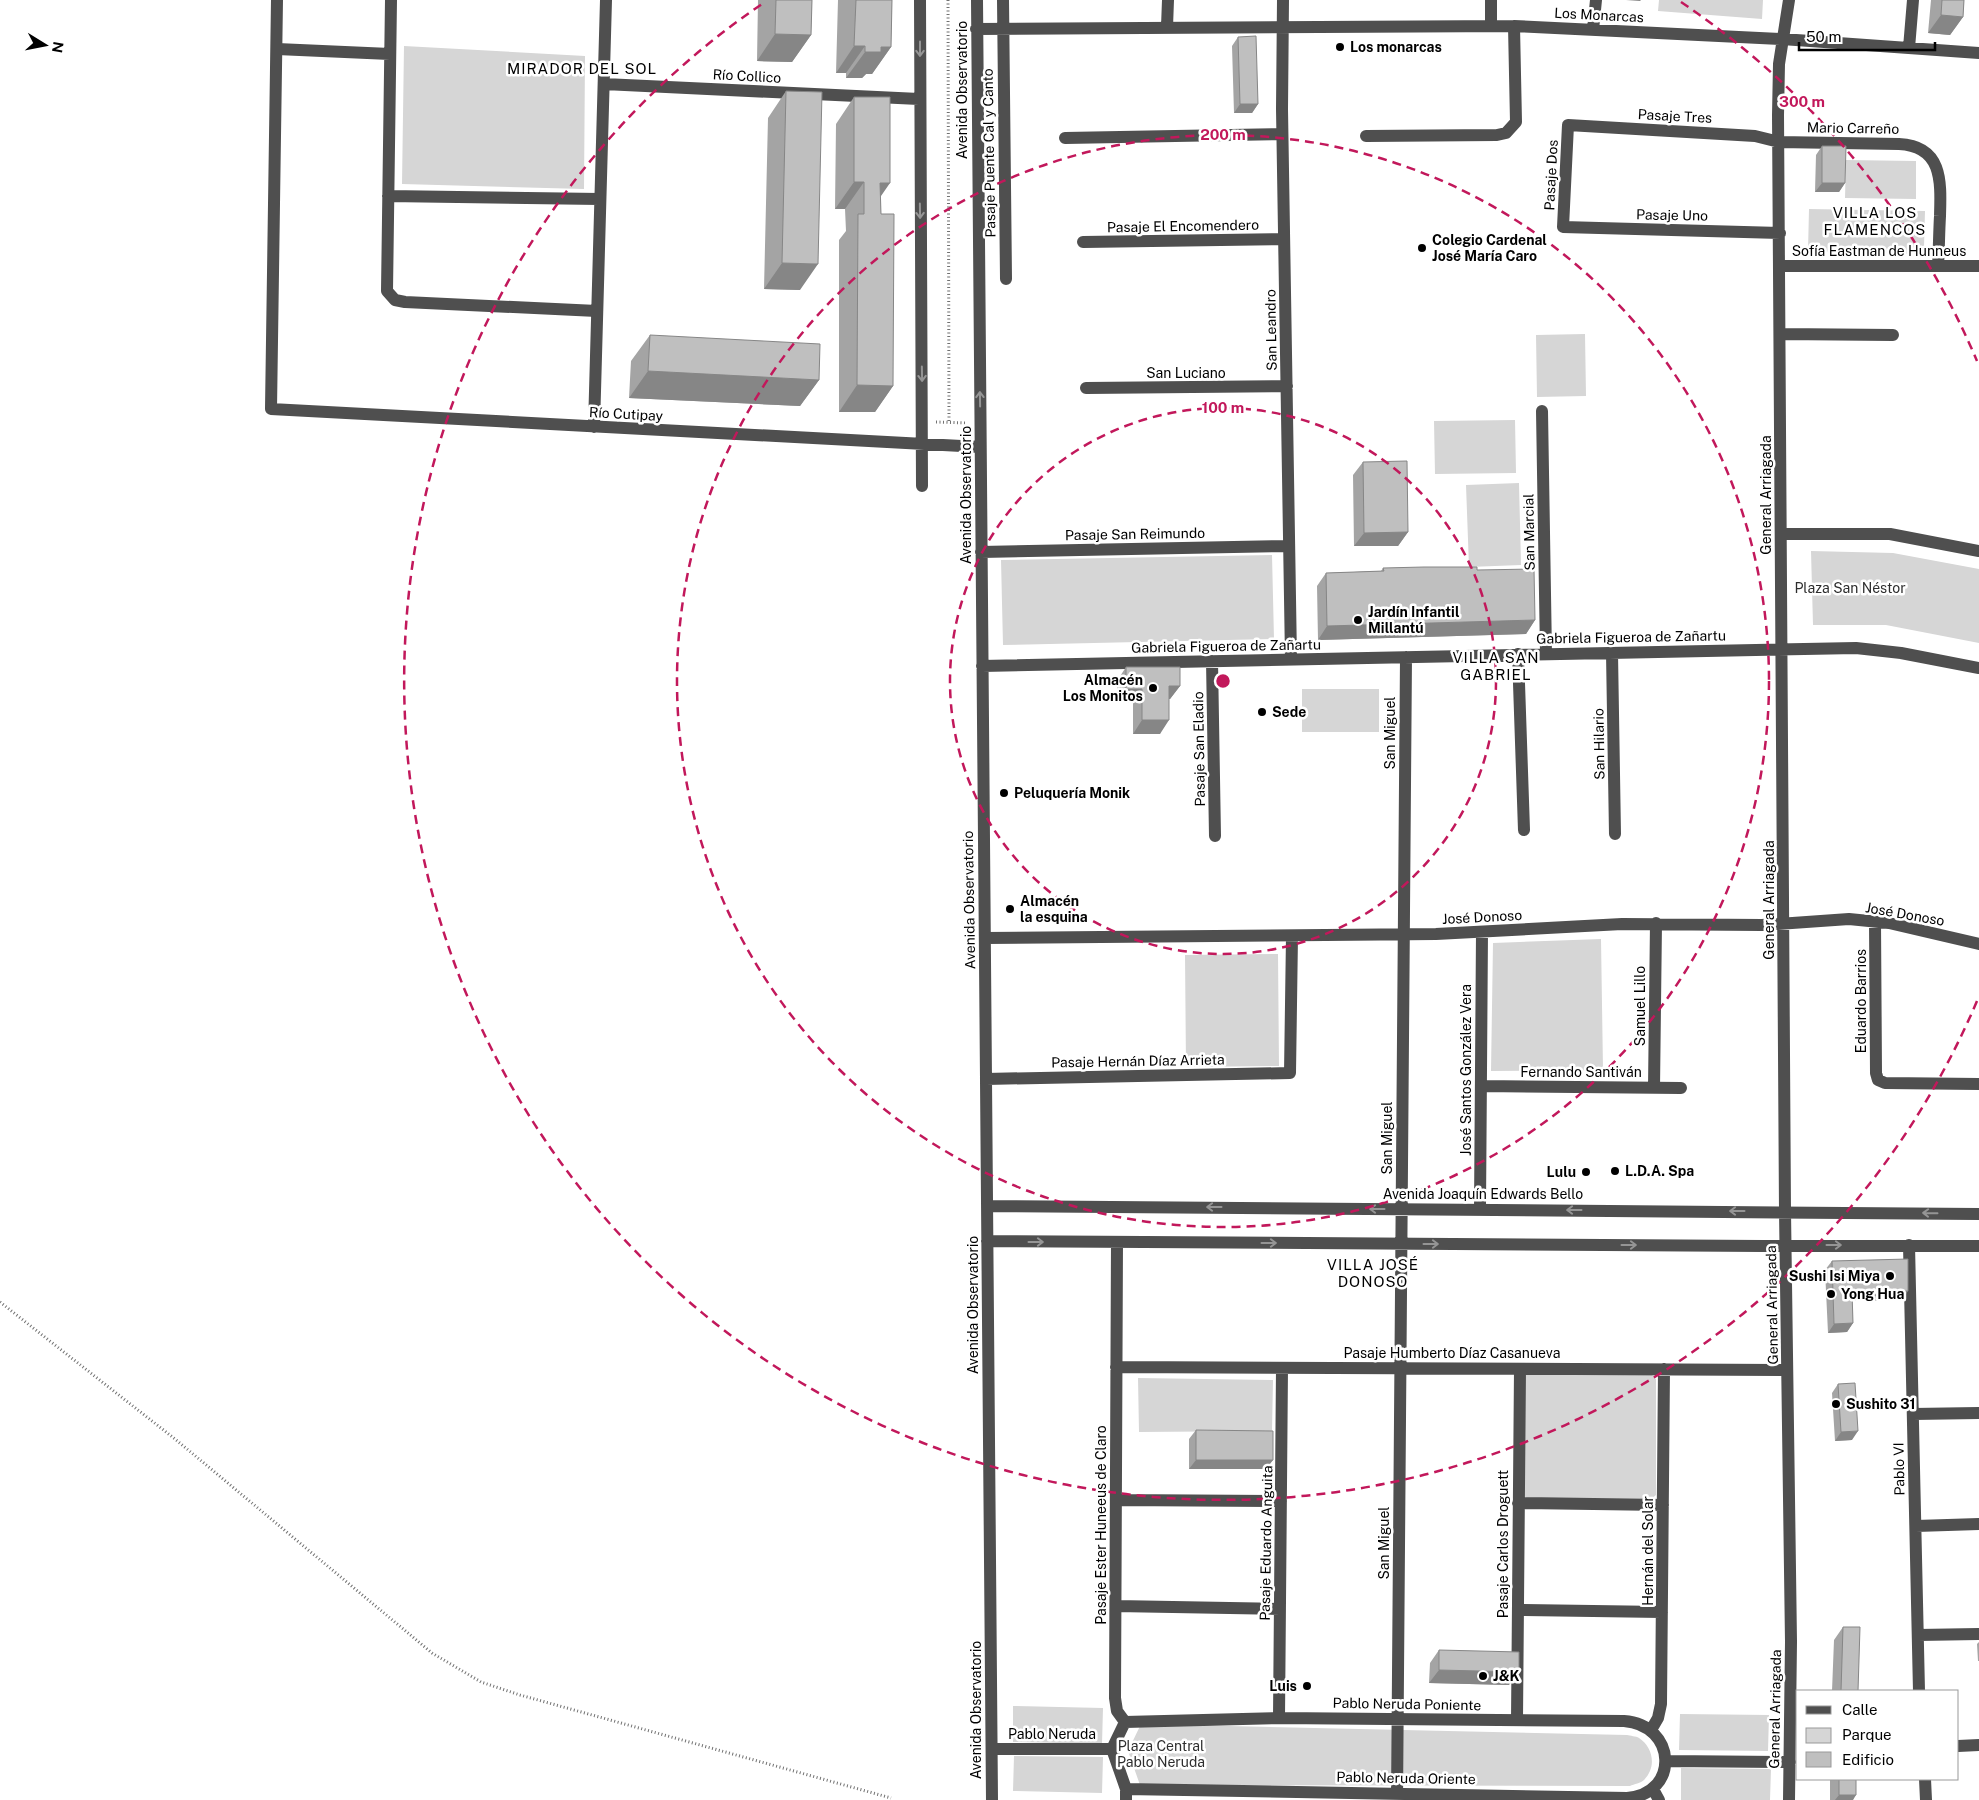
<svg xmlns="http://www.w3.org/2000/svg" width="1979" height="1800" viewBox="0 0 1979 1800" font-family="'Public Sans',sans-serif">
<rect width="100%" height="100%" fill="#fff"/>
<path fill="#d6d6d6" d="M 1659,0 L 1763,0 L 1762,19 L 1658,11 Z
M 404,46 L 585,56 L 584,189 L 402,184 Z
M 1846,160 L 1916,161 L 1916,199 L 1845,198 Z
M 1809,209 L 1925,211 L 1924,247 L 1912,254 L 1808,251 Z
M 1585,334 L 1586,396 L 1537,397 L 1536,335 Z
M 1515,420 L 1516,473 L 1435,474 L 1434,421 Z
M 1519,483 L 1521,565 L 1469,567 L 1466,485 Z
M 1811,551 L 1893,553 L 1979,569 L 1979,643 L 1886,625 L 1813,625 Z
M 1272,555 L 1274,639 L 1003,645 L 1001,560 Z
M 1302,689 L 1379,689 L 1379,732 L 1302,732 Z
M 1601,939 L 1603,1070 L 1491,1071 L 1493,943 Z
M 1278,954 L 1279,1066 L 1186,1067 L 1185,955 Z
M 1527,1372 L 1650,1373 L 1656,1379 L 1656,1495 L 1650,1500 L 1528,1499 L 1522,1494 L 1524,1377 Z
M 1138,1378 L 1273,1380 L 1272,1431 L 1139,1432 Z
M 1013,1706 L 1103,1708 L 1102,1744 L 1013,1742 Z
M 1680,1714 L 1769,1715 L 1768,1751 L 1679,1750 Z
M 1141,1724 L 1627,1735 C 1630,1736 1636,1736 1639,1738 C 1653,1747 1657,1767 1644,1780 C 1641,1783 1634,1784 1630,1786 L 1140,1785 L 1128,1751 Z
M 1014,1756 L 1103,1757 L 1102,1793 L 1013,1791 Z
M 1681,1768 L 1771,1769 L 1770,1800 L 1681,1800 Z"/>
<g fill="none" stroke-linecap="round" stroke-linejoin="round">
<path stroke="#717171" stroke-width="3" stroke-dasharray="1 2.5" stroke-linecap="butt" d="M 948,0 L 949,422
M 936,422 L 967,423
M 0,1302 L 175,1439 L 432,1653 L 481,1682 L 520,1695 L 891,1798"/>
<path stroke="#4f4f4f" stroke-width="12" d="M 277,0 L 271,409 L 980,447
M 391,0 L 387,291 L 395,300 L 405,302 L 597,311
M 920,0 L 922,486
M 977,0 L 992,1800
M 1003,0 L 1006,279
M 1283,0 L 1282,109 L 1291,659
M 1491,0 L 1491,26
M 1167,27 L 1168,0
M 976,29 L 1514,26 L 1782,39 L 1979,53
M 1593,30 L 1596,0
M 1909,48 L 1913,0
M 277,49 L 390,54
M 604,84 L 919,99
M 1366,136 L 1497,135 L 1506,133 L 1516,122 L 1514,26
M 1065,138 L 1282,134
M 388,196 L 600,199
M 1780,233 L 1563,227 L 1568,125 L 1755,136 L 1779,142 L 1899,144 C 1943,146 1941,182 1940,216 C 1939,233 1939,249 1938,266
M 1083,242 L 1284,239
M 1780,266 L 1979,266
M 1780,334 L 1893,335
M 1086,388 L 1287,386
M 1542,411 L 1546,654
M 594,427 L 606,0
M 1781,534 L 1890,534 L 1979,551
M 981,552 L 1289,546
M 1612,653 L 1615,834
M 1518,654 L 1524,830
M 1212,661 L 1215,836
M 982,666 L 1856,648 L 1901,653 L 1979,668
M 1875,922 L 1876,1073 L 1878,1080 L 1885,1083 L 1979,1084
M 985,938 L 1436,934 L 1622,924 L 1762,925 L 1849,919 L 1889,923 L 1979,944
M 986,1079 L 1290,1073 L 1292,936
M 1481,1086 L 1681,1088
M 1654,1088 L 1656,923
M 987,1206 L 1979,1214
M 1480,1209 L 1482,932
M 987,1241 L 1763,1246 L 1979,1246
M 1117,1242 L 1115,1698 L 1117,1711 L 1125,1722
M 1909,1245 L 1919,1691
M 1116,1367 L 1787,1370
M 1913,1414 L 1979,1413
M 1116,1500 L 1281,1501
M 1518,1503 L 1663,1505
M 1916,1526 L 1979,1524
M 1116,1606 L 1280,1609
M 1518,1610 L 1662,1612
M 1918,1635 L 1979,1634
M 1279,1718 L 1282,1368
M 1517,1720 L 1520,1369
M 1125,1722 L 1279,1718 L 1624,1721 C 1677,1725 1680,1794 1627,1798 L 1126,1789
M 1125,1722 L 1112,1749 L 1126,1789 L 1126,1800
M 1651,1730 L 1658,1718 L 1661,1704 L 1664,1369
M 1958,1746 L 1979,1745
M 992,1749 L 1112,1749
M 1666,1761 L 1790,1762
M 1925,1779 L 1926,1800
M 1653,1789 L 1659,1800
M 1397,1800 L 1406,657
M 1789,1800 L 1791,1642 L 1785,1211 L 1778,115 L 1779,64 L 1789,0"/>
</g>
<path fill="#a4a4a4" d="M 758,0 L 812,0 L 811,35 L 792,62 L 757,61 Z
M 838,0 L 892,0 L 891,47 L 872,74 L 866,74 L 862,78 L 846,78 L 846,73 L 836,73 Z
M 1931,0 L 1964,0 L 1963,17 L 1950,35 L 1928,33 Z
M 1238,37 L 1258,104 L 1252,113 L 1234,113 L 1232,46 Z
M 786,91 L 800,290 L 764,289 L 768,118 Z
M 854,97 L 881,197 L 881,214 L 893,386 L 875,412 L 839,412 L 839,240 L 846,231 L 845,209 L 835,209 L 836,124 Z
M 1822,146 L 1845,183 L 1839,192 L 1815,192 L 1816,155 Z
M 650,335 L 819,380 L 800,406 L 629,398 L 631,361 Z
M 1363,462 L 1408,532 L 1398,546 L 1354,546 L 1353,475 Z
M 1383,568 L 1477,570 L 1535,620 L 1526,634 L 1318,640 L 1317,586 L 1326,573 L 1381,571 Z
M 1126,667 L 1180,686 L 1170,699 L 1169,699 L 1160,734 L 1133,734 L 1133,703 L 1117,703 L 1117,681 Z
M 1832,1261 L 1902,1300 L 1852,1301 L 1853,1323 L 1847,1332 L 1828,1333 L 1825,1270 Z
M 1838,1384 L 1852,1440 L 1835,1441 L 1832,1393 Z
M 1196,1430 L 1273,1460 L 1266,1469 L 1189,1469 L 1189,1439 Z
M 1843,1627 L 1858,1691 L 1832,1691 L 1834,1640 Z
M 1979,1642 L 1979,1661 L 1978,1661 L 1977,1644 Z
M 1439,1650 L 1509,1685 L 1429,1683 L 1430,1663 Z
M 1830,1779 L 1856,1779 L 1853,1800 L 1830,1800 Z"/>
<path fill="#868686" d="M 1626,0 L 1641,0 L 1640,1 Z
M 1941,15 L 1963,17 L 1950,35 L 1928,33 Z
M 775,34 L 811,35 L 792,62 L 757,61 Z
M 854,46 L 865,46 L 846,73 L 836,73 Z
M 881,47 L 891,47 L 872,74 L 866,74 L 862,78 L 846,78 L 865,52 Z
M 1240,104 L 1258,104 L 1252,113 L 1234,113 Z
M 854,182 L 864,182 L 845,209 L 835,209 Z
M 880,183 L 890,183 L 872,209 Z
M 1822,183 L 1845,183 L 1839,192 L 1815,192 Z
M 782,263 L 818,264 L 800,290 L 764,289 Z
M 648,371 L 819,380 L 800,406 L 629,398 Z
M 857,385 L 893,386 L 875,412 L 839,412 Z
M 1408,532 L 1398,546 L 1354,546 L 1364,533 Z
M 1535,620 L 1526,634 L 1318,640 L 1327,626 Z
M 1169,686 L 1180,686 L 1170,699 L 1159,699 Z
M 1126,689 L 1142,689 L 1133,703 L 1117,703 Z
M 1142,720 L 1169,720 L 1160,734 L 1133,734 Z
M 1908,1291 L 1902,1300 L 1845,1301 L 1852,1292 Z
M 1853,1323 L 1847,1332 L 1828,1333 L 1834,1324 Z
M 1858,1431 L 1852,1440 L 1835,1441 L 1841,1432 Z
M 1196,1460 L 1273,1460 L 1266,1469 L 1189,1469 Z
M 1439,1670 L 1519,1672 L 1509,1685 L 1429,1683 Z
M 1839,1795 L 1856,1795 L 1853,1800 L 1835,1800 Z"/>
<path fill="#bfbfbf" stroke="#868686" d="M 776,0 L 812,0 L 811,35 L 775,34 Z
M 856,0 L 892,0 L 891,47 L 881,47 L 881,52 L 865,52 L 865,46 L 854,46 Z
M 1942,0 L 1964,0 L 1963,17 L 1941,15 Z
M 1256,36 L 1258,104 L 1240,104 L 1238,37 Z
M 786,91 L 822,92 L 818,264 L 782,263 Z
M 854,97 L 890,97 L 890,183 L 880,183 L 881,214 L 894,214 L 893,386 L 857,385 L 858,214 L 864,214 L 864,182 L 854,182 Z
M 1822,146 L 1846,146 L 1845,183 L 1822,183 Z
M 650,335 L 820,344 L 819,380 L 648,371 Z
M 1407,461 L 1408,532 L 1364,533 L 1363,462 Z
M 1424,567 L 1477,567 L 1477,570 L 1534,569 L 1535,620 L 1327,626 L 1326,573 L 1384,571 L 1383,568 Z
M 1126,667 L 1180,667 L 1180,686 L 1169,686 L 1169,720 L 1142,720 L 1142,689 L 1126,689 Z
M 1908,1259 L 1908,1291 L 1852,1292 L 1853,1323 L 1834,1324 L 1832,1261 Z
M 1855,1383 L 1858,1431 L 1841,1432 L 1838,1384 Z
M 1196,1430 L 1273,1431 L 1273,1460 L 1196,1460 Z
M 1843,1627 L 1860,1627 L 1858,1691 L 1841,1691 Z
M 1439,1650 L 1519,1652 L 1519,1672 L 1439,1670 Z
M 1839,1779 L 1856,1779 L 1856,1795 L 1839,1795 Z"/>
<defs><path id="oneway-shaft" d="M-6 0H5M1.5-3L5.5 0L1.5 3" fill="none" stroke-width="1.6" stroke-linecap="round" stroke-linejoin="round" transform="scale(1.25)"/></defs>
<g stroke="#959595">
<use href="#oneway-shaft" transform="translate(920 49) rotate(90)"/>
<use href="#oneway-shaft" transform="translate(920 211) rotate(89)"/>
<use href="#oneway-shaft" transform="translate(922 374) rotate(89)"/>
<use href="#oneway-shaft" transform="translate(980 399) rotate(-91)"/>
<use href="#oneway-shaft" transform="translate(1214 1207) rotate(-180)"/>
<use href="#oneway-shaft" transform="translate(1377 1209) rotate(-180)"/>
<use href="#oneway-shaft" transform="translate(1574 1210) rotate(-180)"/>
<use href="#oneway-shaft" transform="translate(1737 1211) rotate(-180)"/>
<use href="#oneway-shaft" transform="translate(1930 1213) rotate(-179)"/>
<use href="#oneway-shaft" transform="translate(1036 1242)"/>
<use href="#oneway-shaft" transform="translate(1269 1243)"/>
<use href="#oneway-shaft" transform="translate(1431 1244)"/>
<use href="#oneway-shaft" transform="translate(1629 1245)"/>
<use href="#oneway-shaft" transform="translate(1834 1245)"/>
</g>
<g fill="none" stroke="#c2185b" stroke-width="2.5" stroke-dasharray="9 6">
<circle cx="1223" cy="681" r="273"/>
<circle cx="1223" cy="681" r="546"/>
<path d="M1977 1001A819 819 0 1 1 765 2M1681 2A819 819 0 0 1 1977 361"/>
</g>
<g fill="#000" stroke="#fff" stroke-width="2">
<circle cx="1340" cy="47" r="5"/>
<circle cx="1422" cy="248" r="5"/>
<circle cx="1358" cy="620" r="5"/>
<circle cx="1153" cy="688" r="5"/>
<circle cx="1262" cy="712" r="5"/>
<circle cx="1004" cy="793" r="5"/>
<circle cx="1010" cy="909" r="5"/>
<circle cx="1615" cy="1171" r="5"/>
<circle cx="1586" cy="1172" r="5"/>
<circle cx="1890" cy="1276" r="5"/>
<circle cx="1831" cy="1294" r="5"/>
<circle cx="1836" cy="1404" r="5"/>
<circle cx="1483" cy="1676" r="5"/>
<circle cx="1307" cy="1686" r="5"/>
</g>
<g text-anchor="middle" stroke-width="5" stroke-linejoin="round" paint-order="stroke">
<g font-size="14" fill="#000" stroke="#fff">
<text transform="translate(1599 15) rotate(3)" y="5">Los Monarcas</text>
<text transform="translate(747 76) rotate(3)" y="5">Río Collico</text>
<text transform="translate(962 90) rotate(-90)" y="5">Avenida Observatorio</text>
<text transform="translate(1675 116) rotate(3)" y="5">Pasaje Tres</text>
<text transform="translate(1853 128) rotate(1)" y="5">Mario Carreño</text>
<text transform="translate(989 153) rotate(-91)" y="5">Pasaje Puente Cal y Canto</text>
<text transform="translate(1551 175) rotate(-87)" y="5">Pasaje Dos</text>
<text transform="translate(1672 215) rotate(1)" y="5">Pasaje Uno</text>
<text transform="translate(1183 226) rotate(-1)" y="5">Pasaje El Encomendero</text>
<text x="1879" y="256">Sofía Eastman de Hunneus</text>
<text transform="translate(1271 330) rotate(-91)" y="5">San Leandro</text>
<text x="1186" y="378">San Luciano</text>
<text transform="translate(626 414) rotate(3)" y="5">Río Cutipay</text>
<text transform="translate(966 495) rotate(-90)" y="5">Avenida Observatorio</text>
<text transform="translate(1766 495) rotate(-90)" y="5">General Arriagada</text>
<text transform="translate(1529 532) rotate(-91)" y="5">San Marcial</text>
<text transform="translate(1135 534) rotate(-1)" y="5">Pasaje San Reimundo</text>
<text transform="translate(1631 637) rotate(-1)" y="5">Gabriela Figueroa de Zañartu</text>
<text transform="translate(1226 646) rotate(-1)" y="5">Gabriela Figueroa de Zañartu</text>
<text transform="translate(1390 733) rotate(-90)" y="5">San Miguel</text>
<text transform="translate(1599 744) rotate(-91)" y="5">San Hilario</text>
<text transform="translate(1199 749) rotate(-91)" y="5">Pasaje San Eladio</text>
<text transform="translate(969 900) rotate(-91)" y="5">Avenida Observatorio</text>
<text transform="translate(1769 900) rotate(-90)" y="5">General Arriagada</text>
<text transform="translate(1905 914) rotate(10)" y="5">José Donoso</text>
<text transform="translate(1482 917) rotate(-3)" y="5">José Donoso</text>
<text transform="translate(1861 1001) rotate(-90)" y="5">Eduardo Barrios</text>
<text transform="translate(1640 1006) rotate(-90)" y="5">Samuel Lillo</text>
<text transform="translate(1138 1061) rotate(-1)" y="5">Pasaje Hernán Díaz Arrieta</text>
<text transform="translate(1466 1070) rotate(-90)" y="5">José Santos González Vera</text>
<text x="1581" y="1077">Fernando Santiván</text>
<text transform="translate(1387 1138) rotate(-90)" y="5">San Miguel</text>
<text x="1483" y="1199">Avenida Joaquín Edwards Bello</text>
<text transform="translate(973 1305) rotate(-90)" y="5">Avenida Observatorio</text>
<text transform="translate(1772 1305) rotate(-91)" y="5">General Arriagada</text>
<text x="1452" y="1358">Pasaje Humberto Díaz Casanueva</text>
<text transform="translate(1899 1469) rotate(-91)" y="5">Pablo VI</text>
<text transform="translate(1101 1525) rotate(-90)" y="5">Pasaje Ester Huneeus de Claro</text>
<text transform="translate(1266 1543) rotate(-89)" y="5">Pasaje Eduardo Anguita</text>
<text transform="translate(1384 1543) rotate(-90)" y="5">San Miguel</text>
<text transform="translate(1503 1544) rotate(-90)" y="5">Pasaje Carlos Droguett</text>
<text transform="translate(1648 1551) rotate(-90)" y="5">Hernán del Solar</text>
<text transform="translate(1407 1704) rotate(1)" y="5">Pablo Neruda Poniente</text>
<text transform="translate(1775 1709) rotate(-89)" y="5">General Arriagada</text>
<text transform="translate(976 1710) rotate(-90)" y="5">Avenida Observatorio</text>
<text x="1052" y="1739">Pablo Neruda</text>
<text transform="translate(1406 1778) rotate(1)" y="5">Pablo Neruda Oriente</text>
</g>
<g font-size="14" font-weight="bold" fill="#000" stroke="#fff" text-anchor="start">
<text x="1350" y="52">Los monarcas</text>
<text x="1432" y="245">Colegio Cardenal<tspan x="1432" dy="16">José María Caro</tspan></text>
<text x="1368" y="617">Jardín Infantil<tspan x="1368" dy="16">Millantú</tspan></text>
<text x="1143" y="685" text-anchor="end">Almacén<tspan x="1143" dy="16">Los Monitos</tspan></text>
<text x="1272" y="717">Sede</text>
<text x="1014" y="798">Peluquería Monik</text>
<text x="1020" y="906">Almacén<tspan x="1020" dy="16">la esquina</tspan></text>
<text x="1625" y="1176">L.D.A. Spa</text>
<text x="1576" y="1177" text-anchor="end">Lulu</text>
<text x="1880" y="1281" text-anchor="end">Sushi Isi Miya</text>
<text x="1841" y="1299">Yong Hua</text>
<text x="1846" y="1409">Sushito 31</text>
<text x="1493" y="1681">J&amp;K</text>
<text x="1297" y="1691" text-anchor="end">Luis</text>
</g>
<g font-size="14" fill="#2d2d2d" stroke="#fff">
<text x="1850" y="593">Plaza San Néstor</text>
<text x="1161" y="1751">Plaza Central<tspan x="1161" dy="16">Pablo Neruda</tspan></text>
</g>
<g font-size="15" letter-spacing="1" fill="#000" stroke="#fff">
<text x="582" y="74">MIRADOR DEL SOL</text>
<text x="1875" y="218">VILLA LOS<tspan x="1875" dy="17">FLAMENCOS</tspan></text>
<text x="1496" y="663">VILLA SAN<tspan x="1496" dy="17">GABRIEL</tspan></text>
<text x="1373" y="1270">VILLA JOSÉ<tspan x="1373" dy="17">DONOSO</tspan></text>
</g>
</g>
<circle cx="1223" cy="681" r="8" fill="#c2185b" stroke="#fff" stroke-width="2.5"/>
<g font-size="15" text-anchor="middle" font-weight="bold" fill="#c2185b" stroke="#fff" stroke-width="5" stroke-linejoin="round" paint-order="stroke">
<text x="1802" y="107">300 m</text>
<text x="1223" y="140">200 m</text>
<text x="1223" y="413">100 m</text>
</g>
<rect x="1796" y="1690" width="162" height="90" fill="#ffffff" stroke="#999999"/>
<rect x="1806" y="1706" width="25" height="8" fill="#4f4f4f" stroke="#999999"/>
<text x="1842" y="1715" font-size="15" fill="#000000">Calle</text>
<rect x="1806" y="1728" width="25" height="15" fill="#d6d6d6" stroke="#999999"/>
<text x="1842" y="1740" font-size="15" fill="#000000">Parque</text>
<rect x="1806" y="1752" width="25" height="15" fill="#bfbfbf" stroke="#999999"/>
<text x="1842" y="1765" font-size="15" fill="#000000">Edificio</text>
<g transform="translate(45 45) rotate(100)" stroke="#ffffff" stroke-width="4" paint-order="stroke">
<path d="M0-4L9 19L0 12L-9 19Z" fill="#000000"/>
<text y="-8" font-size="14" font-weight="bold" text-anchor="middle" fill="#000000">N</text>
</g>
<path d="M1799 42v8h136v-8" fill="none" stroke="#000000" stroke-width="2.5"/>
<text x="1806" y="42" font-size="15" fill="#000000" stroke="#ffffff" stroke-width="4" paint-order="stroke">50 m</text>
</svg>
